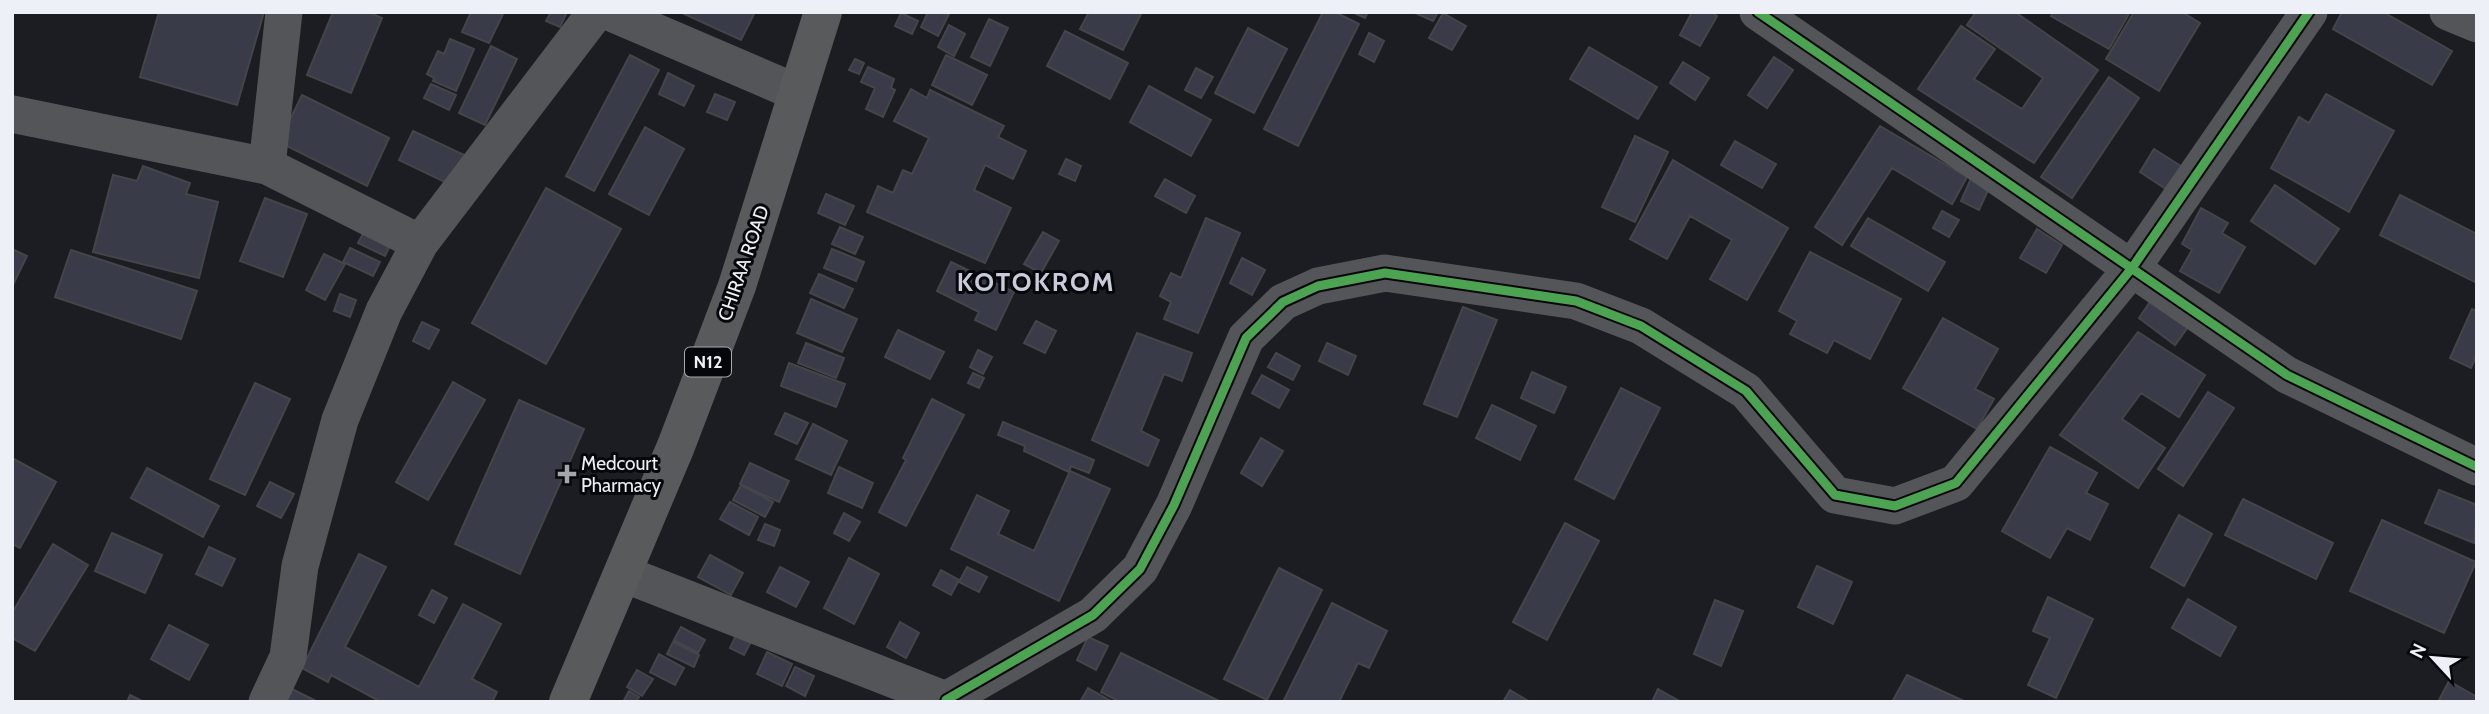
<svg xmlns="http://www.w3.org/2000/svg" width="2489" height="714" viewBox="0 0 2489 714" font-family="Cabin,sans-serif">
<rect width="100%" height="100%" fill="#1c1d22"/>
<path fill="#393b48" stroke="#444549" stroke-width="2" d="M 159,12 L 264,12 L 237,105 L 140,77 Z
M 333,12 L 368,12 L 382,18 L 351,93 L 307,75 Z
M 471,12 L 503,14 L 489,43 L 462,32 Z
M 551,12 L 567,12 L 560,27 L 546,21 Z
M 680,12 L 755,12 L 741,40 Z
M 928,12 L 949,14 L 938,36 L 921,27 Z
M 1089,12 L 1142,12 L 1123,50 L 1080,29 Z
M 1323,12 L 1335,12 L 1359,24 L 1298,146 L 1264,129 Z
M 1352,12 L 1368,12 L 1365,18 Z
M 1413,12 L 1438,12 L 1433,21 Z
M 1692,12 L 1711,12 L 1717,16 L 1700,46 L 1680,35 Z
M 1976,12 L 2015,12 L 2098,70 L 2034,163 L 1918,89 L 1961,26 L 1995,49 L 1974,79 L 2022,109 L 2043,78 L 1967,25 Z
M 2053,12 L 2130,12 L 2109,49 L 2051,16 Z
M 2134,12 L 2182,12 L 2200,23 L 2159,91 L 2106,59 Z
M 2342,12 L 2383,12 L 2452,51 L 2432,85 L 2333,29 Z
M 901,13 L 918,21 L 912,34 L 895,26 Z
M 1443,13 L 1466,26 L 1452,50 L 1429,38 Z
M 989,19 L 1008,28 L 990,66 L 971,57 Z
M 949,25 L 965,34 L 954,56 L 938,47 Z
M 1248,28 L 1287,49 L 1254,113 L 1215,93 Z
M 1065,31 L 1128,63 L 1110,99 L 1047,66 Z
M 1369,33 L 1384,41 L 1374,62 L 1359,54 Z
M 450,39 L 474,49 L 456,91 L 433,81 L 434,78 L 427,74 L 438,51 L 444,54 Z
M 491,46 L 517,59 L 485,125 L 459,113 Z
M 1589,47 L 1657,87 L 1638,119 L 1570,79 Z
M 630,55 L 659,70 L 594,191 L 566,176 Z
M 946,55 L 987,75 L 972,105 L 932,85 Z
M 1774,57 L 1793,70 L 1767,108 L 1748,95 Z
M 855,59 L 864,63 L 859,74 L 849,70 Z
M 1683,62 L 1709,78 L 1695,100 L 1670,83 Z
M 868,67 L 894,79 L 891,88 L 895,90 L 883,117 L 866,109 L 875,88 L 861,82 Z
M 1196,68 L 1213,77 L 1201,98 L 1185,90 Z
M 668,73 L 694,86 L 684,106 L 659,94 Z
M 2109,77 L 2139,98 L 2072,198 L 2041,177 Z
M 431,84 L 456,95 L 449,110 L 424,98 Z
M 1149,86 L 1211,120 L 1191,156 L 1130,122 Z
M 911,89 L 927,98 L 930,90 L 1004,126 L 998,137 L 1026,151 L 1013,179 L 985,165 L 974,190 L 1011,208 L 985,263 L 867,212 L 878,186 L 893,193 L 903,170 L 912,174 L 929,138 L 894,121 Z
M 715,94 L 735,102 L 727,120 L 707,112 Z
M 2326,94 L 2394,131 L 2349,212 L 2271,168 L 2299,117 L 2309,123 Z
M 302,95 L 389,138 L 367,186 L 279,142 Z
M 1880,126 L 1967,177 L 1952,204 L 1892,168 L 1842,245 L 1815,227 Z
M 645,127 L 684,149 L 649,215 L 609,194 Z
M 413,131 L 464,155 L 449,184 L 399,160 Z
M 1635,136 L 1668,152 L 1635,222 L 1602,207 Z
M 1735,141 L 1776,164 L 1762,188 L 1721,165 Z
M 2154,149 L 2184,168 L 2169,191 L 2140,172 Z
M 1066,159 L 1081,166 L 1075,181 L 1059,174 Z
M 1673,160 L 1788,228 L 1747,300 L 1710,279 L 1732,240 L 1690,216 L 1667,259 L 1630,239 Z
M 143,166 L 190,183 L 186,194 L 218,202 L 199,278 L 93,252 L 113,175 L 137,181 Z
M 1972,176 L 1991,184 L 1979,210 L 1961,201 Z
M 1165,179 L 1195,196 L 1186,213 L 1155,196 Z
M 2275,185 L 2339,229 L 2315,264 L 2251,221 Z
M 546,188 L 621,229 L 546,364 L 472,323 Z
M 826,194 L 854,206 L 845,225 L 818,213 Z
M 2400,195 L 2477,234 L 2477,283 L 2380,235 Z
M 265,198 L 307,214 L 283,277 L 240,261 Z
M 2201,208 L 2228,223 L 2222,233 L 2245,247 L 2219,293 L 2180,271 L 2192,250 L 2182,244 Z
M 1942,211 L 1959,220 L 1949,237 L 1933,228 Z
M 1206,218 L 1240,233 L 1198,333 L 1164,319 L 1171,302 L 1160,296 L 1171,273 L 1181,278 Z
M 1868,218 L 1945,262 L 1928,291 L 1851,246 Z
M 367,226 L 393,239 L 385,256 L 358,243 Z
M 840,227 L 863,237 L 855,254 L 832,244 Z
M 2037,229 L 2062,245 L 2046,273 L 2020,258 Z
M 1043,232 L 1059,241 L 1041,273 L 1024,264 Z
M 350,248 L 380,262 L 373,276 L 343,262 Z
M 12,249 L 27,256 L 12,287 Z
M 832,249 L 864,262 L 856,281 L 824,268 Z
M 71,250 L 197,291 L 181,339 L 55,297 Z
M 1810,252 L 1901,299 L 1870,359 L 1834,340 L 1827,353 L 1790,334 L 1797,321 L 1779,311 Z
M 324,254 L 345,264 L 325,300 L 306,290 Z
M 1242,258 L 1265,270 L 1252,295 L 1230,283 Z
M 951,262 L 1014,292 L 996,330 L 975,320 L 979,312 L 937,291 Z
M 819,274 L 853,289 L 844,308 L 810,293 Z
M 340,294 L 356,300 L 350,317 L 334,311 Z
M 2154,296 L 2191,323 L 2175,345 L 2139,318 Z
M 811,299 L 857,319 L 842,352 L 797,333 Z
M 1463,307 L 1497,320 L 1457,417 L 1424,404 Z
M 2472,309 L 2477,311 L 2477,355 L 2471,368 L 2450,358 Z
M 1943,318 L 1998,349 L 1975,389 L 1994,399 L 1977,429 L 1903,388 Z
M 1036,321 L 1056,331 L 1045,353 L 1024,343 Z
M 422,322 L 439,330 L 429,349 L 413,341 Z
M 898,330 L 944,352 L 930,379 L 885,357 Z
M 2138,332 L 2205,375 L 2179,417 L 2141,393 L 2122,419 L 2165,448 L 2138,488 L 2060,435 Z
M 1137,333 L 1192,353 L 1182,381 L 1164,374 L 1141,431 L 1159,440 L 1148,466 L 1092,440 Z
M 806,343 L 844,358 L 836,378 L 798,363 Z
M 1327,343 L 1356,356 L 1348,375 L 1319,361 Z
M 978,350 L 992,357 L 983,374 L 970,367 Z
M 1276,353 L 1300,366 L 1293,380 L 1268,367 Z
M 789,363 L 845,384 L 836,407 L 781,386 Z
M 1532,372 L 1566,387 L 1554,413 L 1521,398 Z
M 973,373 L 984,378 L 979,388 L 968,383 Z
M 1262,375 L 1289,390 L 1279,408 L 1252,393 Z
M 453,382 L 485,400 L 428,500 L 396,482 Z
M 255,383 L 290,399 L 245,495 L 210,479 Z
M 1621,388 L 1660,408 L 1614,499 L 1575,479 Z
M 2208,392 L 2234,408 L 2183,486 L 2158,469 Z
M 932,399 L 964,415 L 906,526 L 879,512 L 906,460 L 903,458 Z
M 519,400 L 584,429 L 520,574 L 455,544 Z
M 1492,405 L 1536,426 L 1520,460 L 1476,438 Z
M 785,413 L 808,423 L 797,444 L 775,434 Z
M 1003,422 L 1094,460 L 1089,473 L 1071,466 L 1069,472 L 1024,451 L 1025,446 L 998,435 Z
M 813,424 L 847,441 L 831,475 L 796,459 Z
M 1261,438 L 1283,451 L 1262,486 L 1241,473 Z
M 2050,447 L 2097,473 L 2086,493 L 2108,504 L 2090,540 L 2067,528 L 2050,558 L 2002,531 Z
M 12,458 L 56,482 L 20,548 L 12,544 Z
M 750,463 L 789,481 L 779,502 L 740,484 Z
M 839,467 L 873,483 L 862,508 L 828,493 Z
M 147,468 L 219,506 L 203,537 L 131,498 Z
M 1070,471 L 1110,489 L 1059,601 L 951,549 L 977,495 L 1009,511 L 998,534 L 1034,551 Z
M 270,482 L 294,494 L 281,518 L 257,506 Z
M 741,485 L 773,502 L 765,517 L 733,500 Z
M 2439,490 L 2477,505 L 2474,543 L 2425,523 Z
M 2243,499 L 2333,543 L 2316,579 L 2225,535 Z
M 730,502 L 758,517 L 749,535 L 720,519 Z
M 844,513 L 860,522 L 849,541 L 834,533 Z
M 2179,515 L 2212,534 L 2184,586 L 2151,567 Z
M 2382,520 L 2476,562 L 2444,633 L 2350,591 Z
M 1565,523 L 1599,541 L 1547,640 L 1513,622 Z
M 765,524 L 780,530 L 774,546 L 758,540 Z
M 112,533 L 162,555 L 145,593 L 95,571 Z
M 53,544 L 88,565 L 35,651 L 12,638 L 12,613 Z
M 209,547 L 235,559 L 222,586 L 196,574 Z
M 359,554 L 386,567 L 345,647 L 419,687 L 463,604 L 501,624 L 472,679 L 497,692 L 492,702 L 381,702 L 331,675 L 328,682 L 302,668 Z
M 710,555 L 743,573 L 731,595 L 698,577 Z
M 849,558 L 879,574 L 854,624 L 824,608 Z
M 1817,566 L 1852,582 L 1833,624 L 1798,607 Z
M 780,567 L 809,582 L 796,607 L 767,592 Z
M 967,567 L 987,577 L 979,592 L 959,582 Z
M 1279,568 L 1322,590 L 1267,700 L 1224,679 Z
M 941,570 L 959,580 L 951,595 L 933,585 Z
M 432,590 L 447,598 L 434,623 L 419,615 Z
M 2048,597 L 2093,619 L 2056,698 L 2028,685 L 2050,638 L 2033,631 Z
M 2188,599 L 2236,627 L 2220,656 L 2172,628 Z
M 1715,600 L 1743,611 L 1721,666 L 1694,654 Z
M 1332,603 L 1387,631 L 1369,668 L 1358,663 L 1339,702 L 1283,702 Z
M 900,622 L 919,633 L 906,658 L 887,647 Z
M 169,625 L 208,645 L 189,680 L 151,659 Z
M 681,627 L 705,640 L 698,653 L 674,640 Z
M 739,629 L 754,636 L 744,655 L 730,648 Z
M 1088,637 L 1108,646 L 1096,670 L 1077,660 Z
M 673,642 L 699,655 L 694,667 L 667,654 Z
M 767,652 L 792,664 L 782,686 L 757,674 Z
M 1121,653 L 1221,702 L 1120,702 L 1101,692 Z
M 659,654 L 684,668 L 675,685 L 650,672 Z
M 795,667 L 814,676 L 805,696 L 786,686 Z
M 637,670 L 653,679 L 642,696 L 627,687 Z
M 1907,675 L 1966,702 L 1892,702 Z
M 2449,681 L 2477,697 L 2477,702 L 2438,702 Z
M 1088,688 L 1111,701 L 1111,702 L 1080,702 Z
M 292,689 L 318,702 L 285,702 Z
M 1658,689 L 1681,702 L 1652,702 Z
M 1510,690 L 1530,702 L 1503,702 Z
M 629,691 L 639,697 L 636,702 L 623,702 Z
M 130,695 L 144,702 L 127,702 Z"/>
<g fill="none" stroke-linecap="round" stroke-linejoin="round">
<path stroke="#545558" stroke-width="37" d="M 609,12 L 798,93
M 1758,12 L 2287,375 L 2477,467
M 2448,12 L 2477,24
M 12,114 L 267,166 L 420,243
M 267,166 L 284,12
M 624,574 L 951,702
M 946,700 L 1093,615 L 1140,569 L 1174,505 L 1246,338 L 1283,302 L 1318,286 L 1385,273 L 1576,301 L 1641,326 L 1746,391 L 1835,495 L 1895,506 L 1956,483 L 2132,268 L 2309,12
M 267,702 L 288,657 L 300,566 L 340,420 L 384,311 L 420,243 L 596,12"/>
<path stroke="#585a5c" stroke-width="38" d="M 568,702 L 676,446 L 737,286 L 823,12"/>
<g stroke="#06070a" stroke-width="13">
<path id="cycleway" d="M 1758,12 L 2287,375 L 2477,467
M 946,700 L 1093,615 L 1140,569 L 1174,505 L 1246,338 L 1283,302 L 1318,286 L 1385,273 L 1576,301 L 1641,326 L 1746,391 L 1835,495 L 1895,506 L 1956,483 L 2132,268 L 2309,12"/>
</g>
<use href="#cycleway" stroke="#4ca352" stroke-width="9"/>
</g>
<path fill="#a4a6ac" stroke="#06070a" stroke-width="2.5" d="M563.5 463.5h7v7h7v7h-7v7h-7v-7h-7v-7h7z"/>
<g text-anchor="middle" stroke-width="6" stroke-linejoin="round" paint-order="stroke">
<rect fill="#06070a" stroke="#a8aab0" stroke-width="2" x="685" y="347.5" width="46" height="29" rx="5"/>
<g font-size="18" font-weight="bold" fill="#eef0f7">
<text x="708" y="368">N12</text>
</g>
<g font-size="19" fill="#eef0f7" stroke="#06070a">
<text transform="translate(743 263) rotate(-71)" y="7">CHIRAA ROAD</text>
</g>
<g font-size="19" fill="#eef0f7" stroke="#06070a" text-anchor="start">
<text x="581" y="470">Medcourt<tspan x="581" dy="22">Pharmacy</tspan></text>
</g>
<g font-size="26" font-weight="bold" letter-spacing="2" fill="#c8cbd9" stroke="#06070a">
<text x="1036" y="291">KOTOKROM</text>
</g>
</g>
<rect width="2489" height="714" fill="none" stroke="#eef0f7" stroke-width="28"/>
<g transform="translate(2433 658) rotate(296)" stroke="#06070a" stroke-width="5" paint-order="stroke">
<path d="M0-5L12 26L0 18L-12 26Z" fill="#eef0f7"/>
<text y="-10" font-size="19" font-weight="bold" text-anchor="middle" fill="#eef0f7">N</text>
</g>
</svg>
